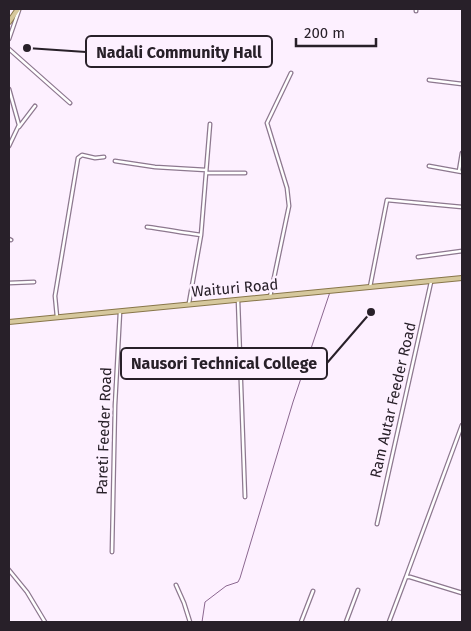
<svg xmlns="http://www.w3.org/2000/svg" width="471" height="631" viewBox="0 0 471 631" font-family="'Fira Sans',sans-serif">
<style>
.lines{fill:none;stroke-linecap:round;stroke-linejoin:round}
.stream{stroke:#8b6790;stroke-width:1}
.minor-casing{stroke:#8d788f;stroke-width:5}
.major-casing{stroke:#88764a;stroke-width:6}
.minor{stroke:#fff;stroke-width:2.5}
.major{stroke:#d6c89d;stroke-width:4}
.labels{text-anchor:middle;stroke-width:5;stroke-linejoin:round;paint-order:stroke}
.street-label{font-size:15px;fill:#282029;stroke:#fdf0ff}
.leader{fill:none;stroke:#282029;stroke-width:2}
.callout-dot{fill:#282029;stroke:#fdf0ff;stroke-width:2}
.callout{fill:#fdf0ff;stroke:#282029;stroke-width:2}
.callout-label{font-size:16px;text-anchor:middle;font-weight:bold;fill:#282029}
</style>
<rect width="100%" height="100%" fill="#fdf0ff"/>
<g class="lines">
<path class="stream" d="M202 622 205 602 226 586 238 582 240 578 293 402 330 292"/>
<defs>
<path id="minor" d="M416 11V9
M9 39 19 10
M9 49 70 103
M429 80 462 84
M9 89 19 125 9 146
M19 127 35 106
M115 161 155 167 206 170
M429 166 462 172
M459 171 462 153
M206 173H245
M147 227C165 229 182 233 201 235
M9 239 11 240
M418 257 462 251
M9 283 34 282
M370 287 387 200 462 207
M270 297 289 206 287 188 267 123 291 73
M238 300 245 497
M189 303 201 235 210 124
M57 317 55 296 78 158 82 155 95 158 104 157
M377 524 431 282
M112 552 115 405 120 312
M9 570 27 592 45 622
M406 577 462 425
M176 585 184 603 190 622
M301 622 313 591
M346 622 358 590
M389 622 406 577H410L462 593"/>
<path id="major" d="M9 22 18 9
M9 322 462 278"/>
</defs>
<use href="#minor" class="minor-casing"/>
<use href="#major" class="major-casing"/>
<use href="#minor" class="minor"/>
<use href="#major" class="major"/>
</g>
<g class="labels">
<g class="street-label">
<text transform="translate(235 288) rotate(-5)" y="5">Waituri Road</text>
<text transform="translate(393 400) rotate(-77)" y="5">Ram Autar Feeder Road</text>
<text transform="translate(104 431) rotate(-88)" y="5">Pareti Feeder Road</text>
</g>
</g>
<path class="leader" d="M27 48L86 52M371 312L327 363"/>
<g class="callout-dot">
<circle cx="27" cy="48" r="5"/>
<circle cx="371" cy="312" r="5"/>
</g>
<g class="callout">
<rect x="86" y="36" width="186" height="31" rx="5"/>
<rect x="121" y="348" width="206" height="31" rx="5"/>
</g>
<g class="callout-label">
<text x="179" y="58">Nadali Community Hall</text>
<text x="224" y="369">Nausori Technical College</text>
</g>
<rect width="471" height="631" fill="none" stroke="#282029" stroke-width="20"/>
<path d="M296 38v8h80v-8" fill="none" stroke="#282029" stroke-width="2.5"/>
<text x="304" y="38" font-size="15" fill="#282029" stroke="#fdf0ff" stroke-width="4" paint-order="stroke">200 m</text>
</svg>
